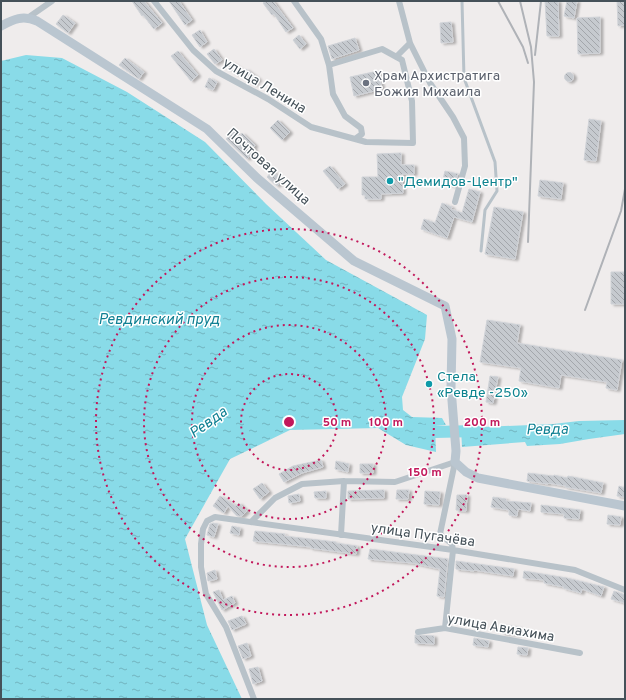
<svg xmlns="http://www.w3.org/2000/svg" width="626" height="700" viewBox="0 0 626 700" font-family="Overpass,sans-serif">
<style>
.water{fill:url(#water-ripples)}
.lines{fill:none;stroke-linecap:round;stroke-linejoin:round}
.river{stroke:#89dbe8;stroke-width:12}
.building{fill:url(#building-back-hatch);stroke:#d0d3d8;filter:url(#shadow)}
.lane{stroke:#b8c2c9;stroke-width:3}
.street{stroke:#b8c2c9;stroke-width:6}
.secondary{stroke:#bac6d0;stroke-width:9}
.rail{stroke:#afb2b7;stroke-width:2}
.ring{fill:none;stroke:#c2185b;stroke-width:2;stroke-dasharray:2 4}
.worship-dot{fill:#6b7280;stroke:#fff;stroke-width:1.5}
.culture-dot{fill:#0f9aa8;stroke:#fff;stroke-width:1.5}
.labels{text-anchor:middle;stroke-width:3;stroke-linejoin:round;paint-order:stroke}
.worship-label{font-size:14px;fill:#5b616d;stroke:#fff;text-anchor:start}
.street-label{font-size:14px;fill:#455159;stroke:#fff}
.culture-label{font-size:14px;fill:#0d838f;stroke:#fff;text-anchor:start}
.water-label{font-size:15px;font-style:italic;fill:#108093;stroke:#fff}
.centre{fill:#c2185b;stroke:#fff;stroke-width:2}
.ring-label{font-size:12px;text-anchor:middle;font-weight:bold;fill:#c2185b;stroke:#fff;stroke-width:3;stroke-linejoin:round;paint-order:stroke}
</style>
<defs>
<pattern id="water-ripples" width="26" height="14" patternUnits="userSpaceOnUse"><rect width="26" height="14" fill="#89dbe8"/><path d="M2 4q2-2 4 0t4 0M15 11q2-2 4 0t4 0" fill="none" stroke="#72b4bf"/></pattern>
<pattern id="building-back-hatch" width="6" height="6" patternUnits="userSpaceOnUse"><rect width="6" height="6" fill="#c6cacf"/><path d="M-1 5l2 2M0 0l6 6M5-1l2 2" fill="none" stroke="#a3a6ab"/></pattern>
<filter id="shadow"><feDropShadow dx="3" dy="1.5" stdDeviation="1" flood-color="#0004"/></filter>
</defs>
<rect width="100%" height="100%" fill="#efecec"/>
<path class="water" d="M26 55 62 58 127 92 205 142 266 204 326 260 427 315 425 339 402 397 403 410 412 417 442 418 446 425 435 426 436 452 406 445 378 428 290 430 230 459 185 539 207 625 242 699H1V61Z
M625 420V434L589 439 560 444 527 446 525 442 462 447 461 428 553 424 579 421Z"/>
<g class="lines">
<path class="river" d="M419 430 435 432 476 431"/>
</g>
<path class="building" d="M132 1H144L162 23 154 29 143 15 142 16Z
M169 1H179L192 20 185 25Z
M266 1H273L293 28 286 32 274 14 272 15 263 3Z
M545 1H558L559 36H547Z
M567 1H577L574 18 564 16Z
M617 1H625V25L618 26Z
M63 15 75 23 68 33 56 24Z
M600 17V53L578 54 577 18Z
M451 22 453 42 441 43 440 23Z
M200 30 207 42 200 47 192 35Z
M299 35 306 44 300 49 293 40Z
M355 38 359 50 332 59 328 46Z
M214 49 222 60 215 64 207 54Z
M178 51 198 75 191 81 171 56Z
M125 58 144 72 139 79 119 65Z
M231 62 244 71 246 69 259 79 254 85 237 73 236 74 227 67Z
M378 71 382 89 354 96 350 77Z
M564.5 77a4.5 4.5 0 1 1 9 0a4.5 4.5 0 1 1-9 0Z
M209 78 217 82 213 90 205 87Z
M589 119 601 121 596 161 584 160Z
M278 120 290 132 282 140 270 128Z
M234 131 240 136 242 133 255 145 253 148 255 150 247 159 226 139Z
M401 153V165H414V174H402L403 193 381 194V199H365V195H362V177H378L377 154Z
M330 166 345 184 338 189 323 171Z
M272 171 282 180 277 186 267 177Z
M445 171 458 174 454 186 442 183Z
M540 180 563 183 561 199 538 196Z
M469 189 480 192 472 222 454 217 447 238 421 229 424 219 435 223 442 203 452 207 451 209 462 213Z
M494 207 523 212 515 259 485 254Z
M611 272H625V304H611Z
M487 320 520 325 517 343 622 360 617 390 606 388 607 382 561 375 559 388 519 381 521 368 480 362Z
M490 376 498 377 493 403 486 402Z
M321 460 323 467 302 473 284 482 279 474 293 466Z
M336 461 349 464 348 472 335 469Z
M360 464H373V473H360Z
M528 473 553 476 554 475 567 478 568 476 603 483 601 493 565 487 566 486 548 483V484L527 481Z
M262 483 269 492 260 499 253 489Z
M619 486 625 488V497L617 496Z
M384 490V498L348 499V491Z
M397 490H409L408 499H396Z
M326 491V498H315L314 492Z
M425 491 440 492 439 505 424 504Z
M299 494 300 501 289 503 288 496Z
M457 495H467L466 511 456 510Z
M220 496 236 506 239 503 247 511 242 516H237L228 506 224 513 213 506Z
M493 497 506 499V501L531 503 530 511 518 509 517 516 509 515V510L491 507Z
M541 505 580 510 579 519 564 518V514L541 512Z
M608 515 621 517 620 525 607 524Z
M213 523 218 524 214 537 207 535 210 524Z
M232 526 240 528 239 535 230 533Z
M255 531 285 534 284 536 336 542V543L357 546 356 554 310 548 311 547 253 541Z
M370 549 448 559 444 597 437 596 440 569 413 563 368 559Z
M456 561 514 569 513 576 474 570V571L456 569Z
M215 570 217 579 208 581 207 573Z
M524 571 567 578 604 587 601 596 582 589 581 593 563 588 564 587 544 583V580L523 578Z
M219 590 223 600 232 596 235 603 222 610 213 592Z
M614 591 625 595V603L611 599Z
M242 616 246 624 232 630 228 621Z
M504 625 519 627 518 635 502 633Z
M415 635 434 636V644L415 643Z
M474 638 489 641 488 647 473 645Z
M247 643 251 656 243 659 238 646Z
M518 647 528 648 527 655 517 654Z
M258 667 262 681 253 684 249 669Z"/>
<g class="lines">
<path class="lane" d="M462 1 464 78 495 162 497 191 485 210 481 251"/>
<path class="street" d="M154 1 193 50 216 71 268 99 311 127 366 142 413 143 412 101 402 60 382 49 329 65
M294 1 321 39 329 65 333 94 345 116 361 128 362 134 355 139
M399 1 410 43 430 83 453 117 464 138 465 166 455 202
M29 17 52 1
M396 57 410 43
M251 522 275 498 302 484 344 481 395 482 455 462 440 534 452 544 453 550 445 628
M341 535 344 481
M418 632 445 628 580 653
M254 699 226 627 206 594 201 567V544L203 529 207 521 215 517 453 550 575 570 625 590"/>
<path class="secondary" d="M1 26C14 19 23 15 37 21L207 129 257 178 354 261 445 306 452 339 451 388 456 451 455 462 466 472 478 478 625 506"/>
<path class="rail" d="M498 1 523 47 528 63
M520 1 531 47 534 82 528 242
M535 55 541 1
M585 310 621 211 625 189"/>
</g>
<g class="ring">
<circle cx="289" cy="422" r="48"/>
<circle cx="289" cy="422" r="97"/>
<circle cx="289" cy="422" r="145"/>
<circle cx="289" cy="422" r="193"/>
</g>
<circle class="worship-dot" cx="366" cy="83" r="4"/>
<g class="culture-dot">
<circle cx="390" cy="181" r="4"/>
<circle cx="429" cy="384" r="4"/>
</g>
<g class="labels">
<g class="worship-label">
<text x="374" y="80">Храм Архистратига<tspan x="374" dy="16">Божия Михаила</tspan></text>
</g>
<g class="street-label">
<text transform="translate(265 85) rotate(31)" y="5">улица Ленина</text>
<text transform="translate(269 166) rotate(42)" y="5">Почтовая улица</text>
<text transform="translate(423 534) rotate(8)" y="5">улица Пугачёва</text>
<text transform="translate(501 627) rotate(10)" y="5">улица Авиахима</text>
</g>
<g class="culture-label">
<text x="398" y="186">"Демидов-Центр"</text>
<text x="437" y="381">Стела<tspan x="437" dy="16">«Ревде -250»</tspan></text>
</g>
<g class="water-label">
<text x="159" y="324">Ревдинский пруд</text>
<text transform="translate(208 422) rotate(-36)" y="5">Ревда</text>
<text transform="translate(547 429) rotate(-1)" y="5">Ревда</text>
</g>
</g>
<circle cx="289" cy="422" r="6" class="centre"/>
<g class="ring-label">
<text x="337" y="426">50 m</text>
<text x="386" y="426">100 m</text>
<text x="482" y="426">200 m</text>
<text x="425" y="476">150 m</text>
</g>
<rect width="626" height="700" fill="none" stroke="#455159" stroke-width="4"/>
</svg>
